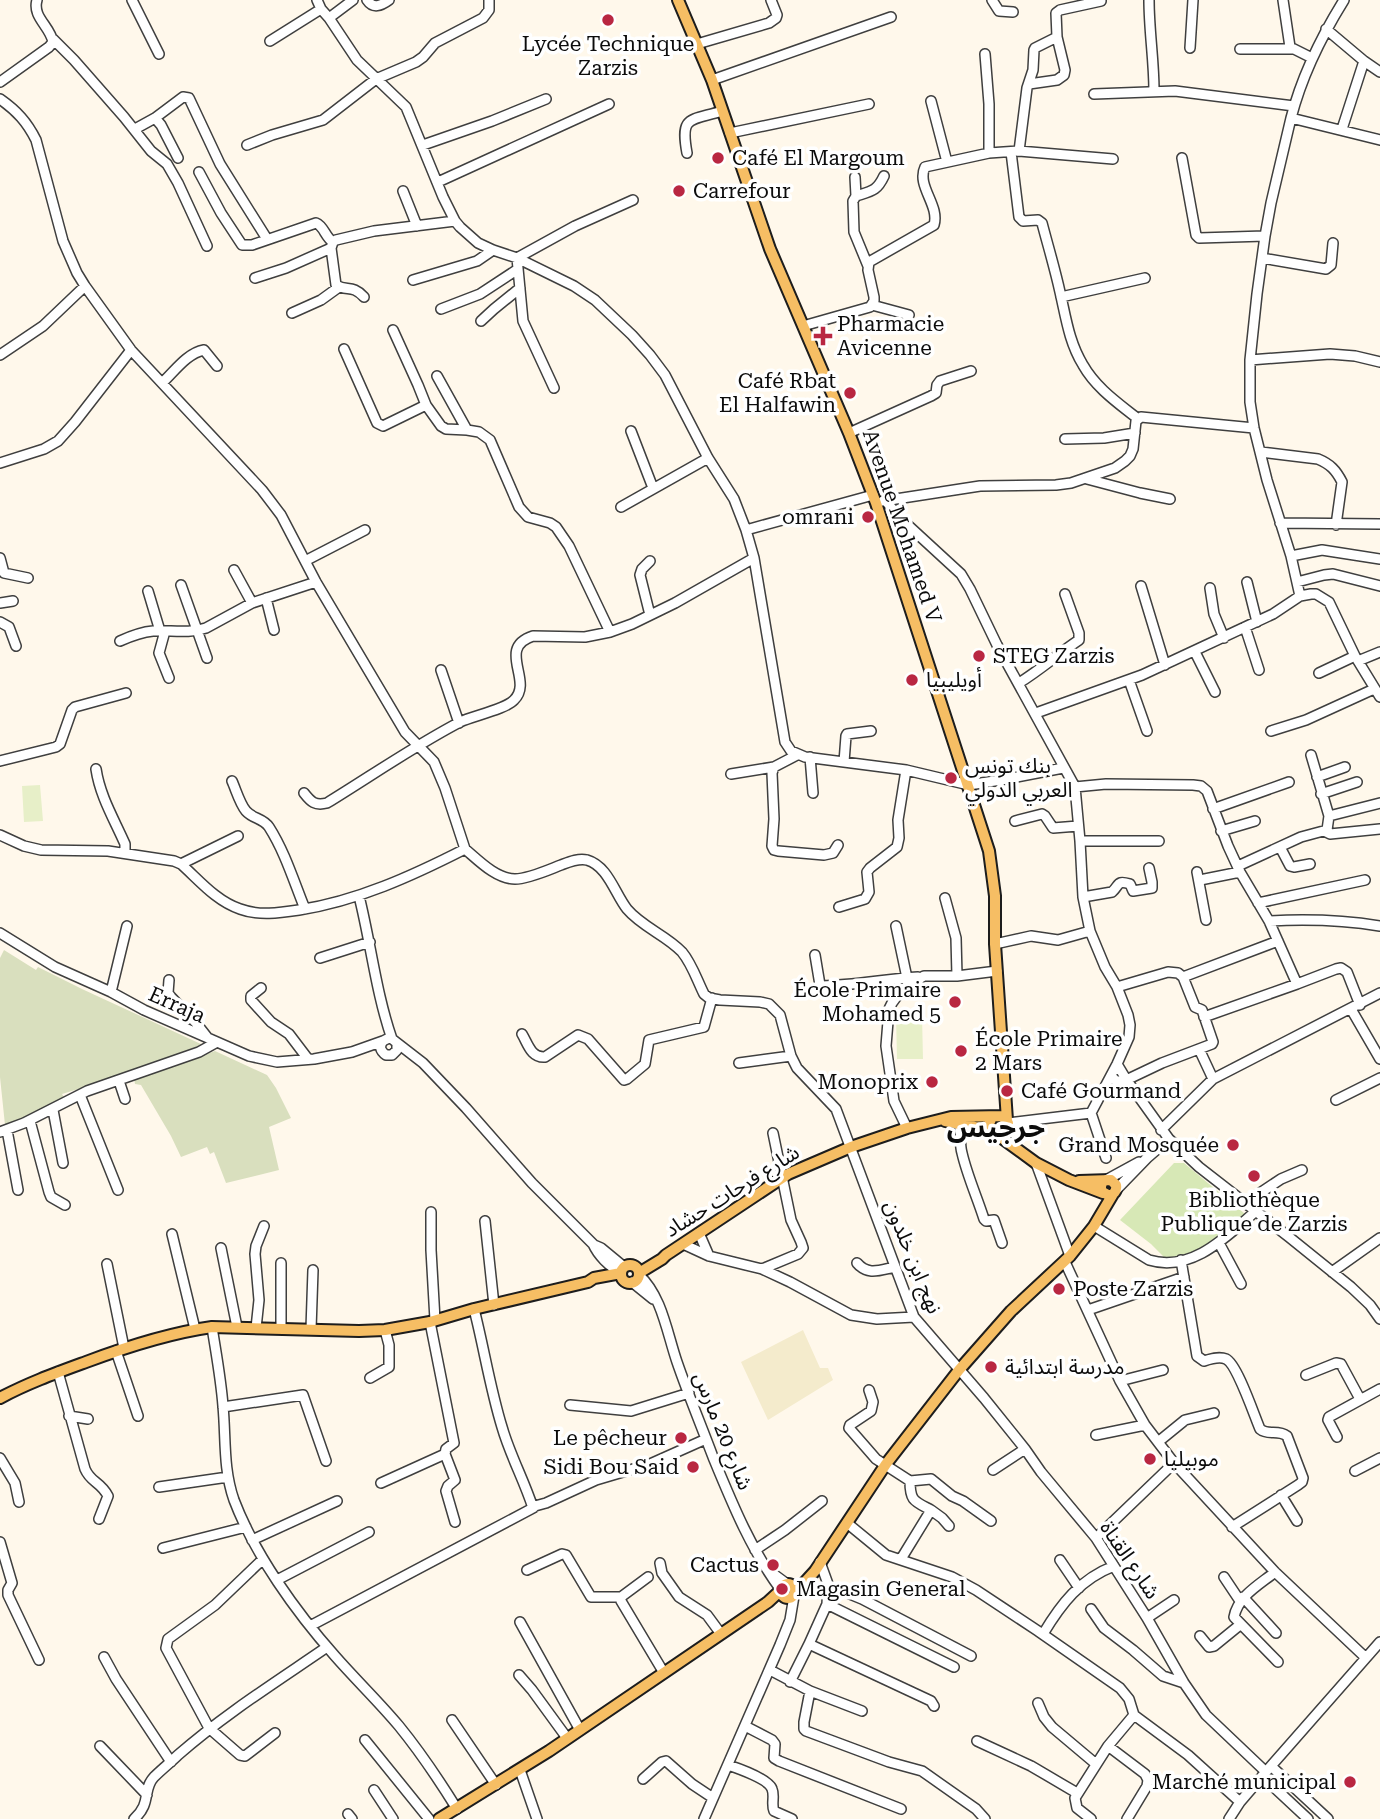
<svg xmlns="http://www.w3.org/2000/svg" width="1380" height="1819" viewBox="0 0 1380 1819" font-family="'Roboto Serif','Noto Sans Arabic',serif">
<style>
.farmland{fill:#f4ebcc}
.green{fill:#d7e8b6}
.cemetery{fill:#d9dfbe}
.pitch{fill:#e7efc8}
.lines{fill:none;stroke-linecap:round;stroke-linejoin:round}
.minor-casing{stroke:#3f3f3f;stroke-width:12}
.major-casing{stroke:#1d1d1d;stroke-width:14}
.minor{stroke:#fff;stroke-width:9}
.major{stroke:#f6be64;stroke-width:10}
.poi-dot{fill:#b92742;stroke:#fff;stroke-width:2.5}
.labels{text-anchor:middle;stroke-width:7;stroke-linejoin:round;paint-order:stroke}
.poi-label{font-size:21px;fill:#0c0c0c;stroke:#fff;text-anchor:start}
.street-label{font-size:21px;fill:#0c0c0c;stroke:#fff}
.district-label{font-size:28px;font-weight:bold;fill:#0c0c0c;stroke:#fff}
</style>
<rect width="100%" height="100%" fill="#fff8eb"/>
<path class="farmland" d="M803 1330 820 1368H828L833 1380 768 1420 741 1362Z"/>
<path class="green" d="M1174 1163H1184L1245 1214 1201 1250 1166 1259 1151 1244 1120 1220Z"/>
<path class="cemetery" d="M4 950 36 970 38 967 82 989 203 1045 201 1049 144 1069 62 1094 65 1099 17 1122 5 1125 0 1077V958Z
M215 1051 267 1075 276 1088 291 1118 269 1127 279 1170 226 1183 214 1152 210 1154 207 1147 181 1157 171 1136 141 1085 135 1084 134 1079Z"/>
<path class="pitch" d="M40 785 43 821 24 822 22 786Z
M896 1015H922L923 1059H897Z"/>
<g class="lines">
<defs>
<path id="minor" d="M132 0 159 54
M317 0 321 9 329 18 357 60 406 107 443 197 455 221 460 227 478 243 493 250 517 258 574 286 595 300 632 335 650 355 665 375 708 458 734 499 746 530
M367 0C373 9 381 6 389 0
M992 0 999 11 1013 12
M1149 0C1149 31 1154 60 1154 91
M1283 0 1290 47 1312 58
M1344 0C1321 37 1302 75 1291 118L1380 140
M329 18 353 0
M1326 29 1364 61 1342 129
M53 39 74 60 124 117 151 151 167 164 178 183 207 246
M270 41 321 9
M697 44 769 23 776 18 777 15 771 0
M1190 48 1193 0
M1240 49H1292
M985 54 989 104V153
M1364 61 1380 72
M712 80 891 17
M0 82 49 47 53 42C50 26 32 17 37 0
M1029 84 1057 80 1064 75 1065 70 1057 37
M1094 94 1175 91 1294 106
M0 99C17 111 27 122 36 140L63 241 77 273 85 286 131 350 262 490 281 515 316 582 405 732 434 762 445 788 465 849
M931 101 947 162
M155 118 161 125 178 158
M1291 118 1271 203 1265 236 1257 294 1250 360V402L1254 428 1267 480 1291 556 1300 596
M135 129 155 118 183 97 189 98 220 164 267 239
M730 133 869 104
M247 145 272 135 323 120 376 79 416 62 423 57 435 43 483 18 489 10V0
M423 145 492 121 546 99
M1019 151 1027 88 1033 70 1034 50 1035 48 1057 37 1056 13 1060 10 1101 1
M1011 152 1019 217 1023 221 1038 220 1042 223C1048 246 1055 269 1060 292 1066 318 1069 342 1083 365 1096 388 1118 403 1138 419
M687 153C680 115 690 121 722 111
M1182 158 1196 235 1199 238 1265 236
M199 172 221 213 242 245H252L316 223C324 226 325 237 333 242
M855 177 856 196
M438 182 609 104
M403 191 417 226
M1262 258 1326 269 1331 265 1333 243
M868 266 854 232 853 201 856 196C872 191 877 191 884 176
M255 278 286 268 331 248
M413 280 477 261 493 250
M364 297C352 284 347 292 336 285L331 248 333 242 336 240 374 231 455 221
M1061 297 1145 278
M872 305 909 315
M441 309 480 294 518 269
M292 313 321 300 339 287
M481 321 494 309 520 288
M803 326 870 307 874 301V297L868 270 869 262 934 225C940 205 916 186 925 167L989 153 1019 151 1113 159
M393 330 418 385 426 405 441 426 446 429 467 430 479 432 490 440 519 507 528 517 550 523 556 527 569 546 610 632
M344 349 377 423 383 426 426 405
M0 355 43 326 85 286
M1250 360 1330 354 1355 356 1380 362
M437 376 467 430
M162 383C174 372 187 353 204 350L217 366
M554 388 523 321 517 258 575 226 633 200
M631 431 653 488
M849 433 931 396 936 393 937 385 940 381 971 371
M1065 439 1104 438 1135 433
M1261 452 1318 459C1330 464 1336 470 1342 482L1336 525
M0 463 44 449 58 441 75 422 131 350
M1087 479 1140 493 1170 499
M873 495 746 530 754 558 785 742 791 751 805 757 906 770 969 785 1007 779 1063 768
M885 500 899 517 961 574 970 589 997 645 1075 787 1080 841 1083 897 1090 931 1105 967 1117 987 1128 1015 1130 1025 1129 1037 1117 1064 1091 1113 1008 1123
M883 501 980 486 1056 485 1071 483 1115 468 1125 461 1130 456 1133 449 1136 421 1141 417 1254 428
M621 507 708 458
M1280 523 1380 524
M1291 556 1322 550 1380 559
M0 558 4 573 28 578
M305 561 365 530
M650 561 642 569 640 575 650 615
M234 570 252 603
M1247 582 1257 622
M1297 582 1324 575 1333 574 1380 586
M181 585 207 658
M1141 586 1165 665
M1210 588 1214 614 1224 638
M148 591 160 631
M266 598 274 630
M0 603 13 601
M0 622 9 627 16 646
M1245 627 1259 670
M165 631 159 653 169 678
M120 641C131 636 141 632 153 631 171 630 188 634 206 628L252 603 316 582
M1195 652 1215 692
M1358 661 1380 652
M441 670 459 723
M1319 673 1355 656
M1129 680 1147 731
M1019 683C1040 670 1058 654 1079 640V633L1065 594
M1036 713 1142 675 1273 614 1300 596 1311 594H1316L1329 602 1355 656 1380 697
M1271 731 1306 720 1374 689
M797 755 774 767 772 773 774 819 772 846 774 850 778 851 824 855 833 853 838 845
M810 757 813 793
M0 761 56 747 60 744 72 710 75 707 126 693
M844 762 846 736 847 734 871 731
M96 769C100 796 114 819 125 844V853
M731 774 774 767
M1317 777 1345 767
M232 781C236 790 240 804 246 811 253 819 263 818 269 827 285 852 294 882 305 909
M1075 787 1106 784 1193 785 1201 786 1207 791 1228 846 1240 872 1269 921 1297 984 1336 969 1341 968 1347 972 1360 1005
M304 793C311 802 315 806 327 803 371 776 414 746 460 722 473 716 506 709 514 700 534 681 496 648 533 636L585 637 610 632 632 624 675 603 754 558
M1321 794 1357 782
M1213 809 1289 782
M1329 816 1380 803
M1015 821 1042 814 1045 816 1053 828 1078 826
M1221 831 1255 821
M1324 831 1330 834 1380 829
M0 835 24 846 41 850 108 851 174 861 181 864C199 880 216 901 240 909 259 916 279 913 299 910 357 901 412 876 465 849 478 860 496 879 515 879 528 879 548 870 561 865 569 862 578 858 587 860 608 866 615 894 627 909 642 927 666 935 682 952 692 964 697 980 704 994L709 998 720 1000 760 1002 769 1004 780 1015 791 1056 797 1068 836 1109 914 1317 984 1398 1025 1449 1041 1472 1096 1538 1147 1618 1184 1683 1206 1715 1266 1772
M1080 841H1159
M1280 847 1290 866 1294 867 1310 864
M181 864 238 836
M1238 866 1301 837 1327 830 1329 816 1311 755
M1197 872 1206 920
M1200 880 1240 872
M359 896C371 944 376 993 392 1039
M1083 897 1112 892C1120 885 1116 880 1130 884L1133 891 1152 888V882L1149 868
M945 898 956 938 957 976
M1258 903 1365 880
M839 907 865 899 869 892 867 872 870 868 897 847 899 838 898 820 906 770
M1269 921C1306 919 1343 920 1380 926
M896 926 907 978
M0 933 55 967 111 992 144 1010 249 1056 277 1062 314 1059 352 1052 383 1041
M995 944 1031 936 1058 940 1090 931
M815 955 820 985 822 986C855 985 886 979 918 977
M320 958 370 942
M169 980 168 993 171 997 196 1023 207 1037
M1117 987 1168 972 1178 973 1183 977 1278 941
M261 988 251 996V1000L271 1022 289 1034 308 1059
M111 992 127 926
M1351 1009 1380 1059
M1204 1017 1297 984
M522 1034C528 1044 531 1058 545 1057L578 1035 588 1039 624 1080 627 1079 645 1064 649 1040 704 1027 712 998
M397 1043V1050L392 1055H386C380 1051 379 1046 383 1041L389 1038 392 1039 423 1063 466 1108 532 1183 593 1244C598 1255 609 1267 621 1272
M1199 1049 1213 1079
M739 1063 791 1056
M1117 1064 1126 1079 1169 1139 1199 1167 1289 1237 1351 1287 1370 1305 1380 1319
M1111 1076 1115 1080 1122 1082 1162 1063 1212 1044 1213 1042 1202 1010 1195 1007 1183 977
M119 1081 125 1099
M80 1095 118 1190
M1336 1100 1380 1078
M53 1110 63 1163
M1091 1113 1106 1158
M30 1121 49 1192 51 1197 65 1205
M959 1124C962 1134 959 1143 962 1153 967 1175 977 1197 984 1219L986 1221 994 1220 1002 1243
M907 1128 894 1101 886 1046 889 1009 892 1003 900 992 908 985 924 976H957L997 971
M7 1130 18 1190
M1161 1130 1213 1079 1380 993
M0 1132 24 1123 87 1091 199 1052 217 1042
M1036 1163 1070 1256
M1106 1180 1139 1162
M1116 1190 1147 1158 1169 1139
M1245 1203 1281 1179 1302 1170
M431 1212V1250L435 1320
M485 1221 494 1305
M1094 1226 1149 1260C1192 1273 1227 1236 1256 1211
M699 1233 709 1256
M172 1234 195 1329
M1219 1243 1241 1284
M683 1244 709 1256 762 1269 790 1282 851 1315 877 1319 914 1317
M594 1245 601 1248 624 1267
M221 1248 237 1327
M1181 1260 1197 1356 1204 1361C1210 1359 1219 1356 1226 1359 1237 1364 1254 1415 1260 1429 1268 1436 1278 1429 1287 1436L1303 1478 1302 1482 1298 1485 1232 1527
M1065 1262 1120 1381 1145 1425 1174 1463 1275 1572 1366 1658
M281 1263V1328
M857 1263C868 1276 880 1270 895 1267
M107 1264 124 1348
M762 1269 798 1254 803 1248 801 1242 791 1220 773 1133
M1332 1272 1380 1238
M639 1275C662 1296 667 1333 677 1362 688 1394 701 1425 713 1457 732 1503 751 1550 781 1590
M632 1282 653 1299
M1088 1310 1184 1277
M212 1327C216 1353 221 1379 223 1406 226 1438 223 1469 234 1500 255 1555 296 1612 335 1656 356 1680 379 1702 399 1726 421 1753 439 1780 457 1809
M256 1328 259 1300 255 1254 256 1246 264 1226
M311 1329 313 1270
M116 1351 138 1416
M58 1372 85 1469C91 1483 100 1481 108 1496L99 1519
M1306 1375 1336 1363 1341 1364 1360 1399
M370 1378 389 1367V1345L385 1330
M1120 1381 1163 1370
M869 1390 873 1402 871 1411 850 1425 849 1428 876 1459 910 1481 931 1479 952 1496 963 1501 991 1521
M570 1405 631 1411 689 1393
M223 1407 303 1395 326 1461
M69 1416 88 1419
M1096 1435 1145 1425
M1337 1437 1328 1420 1329 1417 1380 1389
M1158 1442 1185 1420 1214 1413
M445 1454 455 1480 448 1486 446 1491 455 1522
M0 1458 15 1483 19 1502
M993 1470 1025 1449
M1355 1471 1380 1458
M381 1483 445 1454 446 1449 454 1443 430 1322
M159 1487 228 1477
M1281 1495 1297 1521
M533 1508 535 1506 546 1503 596 1480 650 1464 706 1439
M931 1510 942 1518 949 1526
M847 1523 886 1555 952 1577 976 1590 1038 1631 1120 1688 1129 1699 1134 1715
M1096 1538 1174 1463
M252 1540 337 1501
M0 1542 12 1583 8 1590V1595L39 1660
M163 1548 246 1527
M755 1550 785 1530 822 1501
M263 1559 215 1605 168 1639 166 1648 209 1728 240 1755 245 1756 275 1733
M901 1559 931 1510C914 1501 910 1501 910 1481
M1060 1560 1079 1588
M820 1562 828 1584 827 1604
M660 1563 662 1573 679 1597 707 1615 721 1634
M527 1570 562 1554 566 1555 591 1597H621
M1275 1572C1259 1585 1238 1596 1234 1617L1278 1662
M772 1573 787 1584
M648 1577 621 1597V1601L664 1673
M1224 1577 1240 1601
M277 1580 369 1532
M829 1588 840 1590 862 1599 971 1656
M1243 1597 1276 1633
M1091 1609 1104 1628 1133 1650 1163 1676 1184 1683
M1147 1618 1174 1600
M520 1622 580 1730
M310 1626 533 1508C524 1480 510 1455 502 1427 490 1388 484 1348 474 1309
M1043 1634C1061 1604 1080 1579 1114 1566
M1200 1636 1209 1647 1214 1646 1241 1624
M809 1644 827 1604 954 1667
M104 1657 116 1679 171 1762
M770 1670 810 1691 804 1722V1729L806 1731 889 1762 922 1771 976 1809 985 1819
M519 1675 532 1690 567 1738
M790 1682 809 1644 931 1701 934 1706
M810 1691 862 1711
M1038 1703 1044 1717 1052 1727 1096 1764
M452 1720 496 1785
M745 1726 772 1740 775 1744 774 1758 779 1761 901 1809
M365 1740 429 1819
M977 1741 1031 1766 1077 1793
M100 1746 147 1795
M1108 1746 1145 1774 1148 1780 1147 1786 1127 1819
M728 1765C737 1768 769 1779 772 1789 775 1796 771 1804 774 1811L792 1819
M1271 1766 1328 1819
M520 1770 537 1819
M1262 1776 1308 1819
M643 1779 662 1762 666 1761 692 1784 713 1798
M374 1790 393 1819
M348 1814 352 1819
M134 1819C152 1803 142 1790 154 1777 162 1769 171 1762 178 1755 225 1714 276 1682 327 1647
M704 1819 780 1645 790 1620 794 1596
M1091 1819 1077 1808 1075 1798 1108 1746 1134 1715 1188 1755 1240 1802
M1229 1819 1240 1802 1271 1766 1380 1642"/>
<path id="major" d="M678 0 712 80 770 249 849 433 876 503 989 851 995 896V944L1007 1120
M945 1121 989 1130
M999 1136 1036 1163 1069 1180 1103 1193
M1079 1181 1111 1180 1116 1185C1117 1191 1114 1195 1108 1195L1101 1191V1186L1103 1181
M621 1274a9 9 0 1 1 18 0a9 9 0 1 1-18 0Z
M639 1273 662 1259 666 1255 788 1174 851 1147 907 1128 951 1117 1002 1116 1008 1123V1129L1005 1134 996 1136 990 1132 988 1126 992 1117
M0 1398C28 1383 56 1373 86 1362 126 1347 169 1333 212 1327L359 1331 385 1330 430 1322 474 1309 588 1282 594 1278 621 1273
M781 1591a7 7 0 1 1 14 0a7 7 0 1 1-14 0Z
M795 1593 815 1571 886 1464 959 1370 1011 1311 1070 1256 1094 1226 1113 1194
M439 1819 549 1751 768 1602 781 1590"/>
</defs>
<use href="#minor" class="minor-casing"/>
<use href="#major" class="major-casing"/>
<use href="#minor" class="minor"/>
<use href="#major" class="major"/>
</g>
<g class="poi-dot">
<circle cx="608" cy="20" r="7"/>
<circle cx="718" cy="158" r="7"/>
<circle cx="679" cy="191" r="7"/>
<path d="M819.5 325.5h7v7h7v7h-7v7h-7v-7h-7v-7h7z"/>
<circle cx="850" cy="393" r="7"/>
<circle cx="868" cy="517" r="7"/>
<circle cx="979" cy="656" r="7"/>
<circle cx="912" cy="680" r="7"/>
<circle cx="951" cy="778" r="7"/>
<circle cx="955" cy="1002" r="7"/>
<circle cx="961" cy="1051" r="7"/>
<circle cx="932" cy="1082" r="7"/>
<circle cx="1007" cy="1091" r="7"/>
<circle cx="1233" cy="1145" r="7"/>
<circle cx="1254" cy="1176" r="7"/>
<circle cx="1059" cy="1289" r="7"/>
<circle cx="991" cy="1367" r="7"/>
<circle cx="681" cy="1438" r="7"/>
<circle cx="1150" cy="1459" r="7"/>
<circle cx="693" cy="1467" r="7"/>
<circle cx="773" cy="1565" r="7"/>
<circle cx="782" cy="1589" r="7"/>
<circle cx="1350" cy="1782" r="7"/>
</g>
<g class="labels">
<g class="poi-label">
<text x="608" y="51" text-anchor="middle">Lycée Technique<tspan x="608" dy="24">Zarzis</tspan></text>
<text x="732" y="165">Café El Margoum</text>
<text x="693" y="198">Carrefour</text>
<text x="837" y="331">Pharmacie<tspan x="837" dy="24">Avicenne</tspan></text>
<text x="836" y="388" text-anchor="end">Café Rbat<tspan x="836" dy="24">El Halfawin</tspan></text>
<text x="854" y="524" text-anchor="end">omrani</text>
<text x="993" y="663">STEG Zarzis</text>
<text x="926" y="687">أويليبيا</text>
<text x="965" y="773">بنك تونس<tspan x="965" dy="24">العربي الدولي</tspan></text>
<text x="941" y="997" text-anchor="end">École Primaire<tspan x="941" dy="24">Mohamed 5</tspan></text>
<text x="975" y="1046">École Primaire<tspan x="975" dy="24">2 Mars</tspan></text>
<text x="918" y="1089" text-anchor="end">Monoprix</text>
<text x="1021" y="1098">Café Gourmand</text>
<text x="1219" y="1152" text-anchor="end">Grand Mosquée</text>
<text x="1254" y="1207" text-anchor="middle">Bibliothèque<tspan x="1254" dy="24">Publique de Zarzis</tspan></text>
<text x="1073" y="1296">Poste Zarzis</text>
<text x="1005" y="1374">مدرسة ابتدائية</text>
<text x="667" y="1445" text-anchor="end">Le pêcheur</text>
<text x="1164" y="1466">موبيليا</text>
<text x="679" y="1474" text-anchor="end">Sidi Bou Said</text>
<text x="759" y="1572" text-anchor="end">Cactus</text>
<text x="796" y="1596">Magasin General</text>
<text x="1336" y="1789" text-anchor="end">Marché municipal</text>
</g>
<g class="street-label">
<text transform="translate(902 526) rotate(71)" y="7">Avenue Mohamed V</text>
<text transform="translate(177 1005) rotate(24)" y="7">Erraja</text>
<text transform="translate(732 1191) rotate(-32)" y="7">شارع فرحات حشاد</text>
<text transform="translate(913 1257) rotate(68)" y="7">نهج ابن خلدون</text>
<text transform="translate(723 1431) rotate(68)" y="7">شارع 20 مارس</text>
<text transform="translate(1130 1560) rotate(56)" y="7">شارع القناة</text>
</g>
<g class="district-label">
<text x="996" y="1137">جرجيس</text>
</g>
</g>
</svg>
